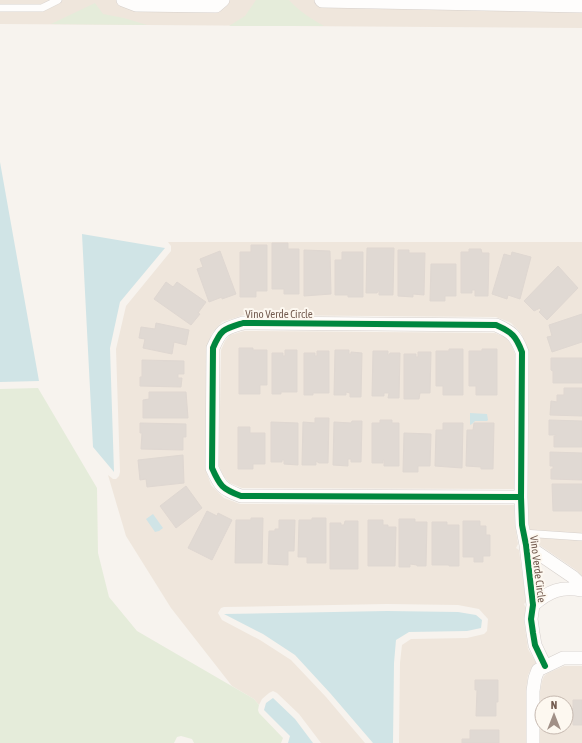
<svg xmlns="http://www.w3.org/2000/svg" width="582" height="743" viewBox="0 0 582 743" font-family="'Asap Condensed',sans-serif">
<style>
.residential{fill:#efe6dc;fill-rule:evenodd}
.green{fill:#e5ecda}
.water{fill:#d0e4e6}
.building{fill:#e0d9d3;stroke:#dfd7d1}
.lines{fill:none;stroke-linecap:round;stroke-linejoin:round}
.lane-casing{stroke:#d6d0cc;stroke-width:8}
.street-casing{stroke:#d6d0cc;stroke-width:14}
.lane{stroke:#fefdfc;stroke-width:7}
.street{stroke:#fefdfc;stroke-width:13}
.cycleway-casing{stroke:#fdf8f0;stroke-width:8}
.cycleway{stroke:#00873e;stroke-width:6}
.labels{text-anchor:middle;stroke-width:4;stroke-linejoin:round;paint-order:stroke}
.street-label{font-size:11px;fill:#735b4f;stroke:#fdf8f0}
</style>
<rect width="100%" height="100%" fill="#f7f3ee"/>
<path class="residential" d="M0 0H582V28L0 24Z
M168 242H582V576L576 570 532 540 529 524 528 497 529 352 521 333 511 323 496 317 244 315 222 322 212 333 206 348 205 468 211 485 224 498 240 504 514 505 515 525 518 544 516 548 519 550 526 602 524 604 526 608 524 620 526 635 528 649 536 663 532 667 528 675 526 691V743H399L400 663 402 645 411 639 467 638 484 634 487 631 488 619 479 609 458 605 387 604 224 607 221 608 218 613 222 620 260 640 291 660 326 697 365 743H321L299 714 277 693 273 691 269 693 262 699 259 705 254 699 232 686 171 608 126 536 108 475 113 479H116L119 476 120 472 116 349 126 306 171 251V246Z
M244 331 495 333 505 337 511 344 515 354 514 489 242 488 230 483 223 476 219 466 221 350 225 341 230 335Z
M564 666H582V743H540V692L542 681 544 676 548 673ZM542 703H566V727H542Z"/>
<path class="green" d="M256 0H289C299 11 311 19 324 26H229L245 16Z
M95 3 103 14 124 18 147 25 51 24Z
M38 388 97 488 98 553 109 597 137 631 254 699 259 705 258 710 259 713 283 738 281 743H194L192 739 181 736 177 737 174 743H0V389Z"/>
<path class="water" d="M0 162 39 381 0 382Z
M82 234 165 248 120 302 110 348 114 472 93 447Z
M470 413 487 414 488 420 487 421H475L472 424 470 425Z
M153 514 163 528 159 531 155 532 146 519Z
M387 611 458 612 476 615 482 620 481 628 467 631 409 632 396 640 394 663 393 743H373L330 693 295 655 263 634 224 614Z
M273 698 295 719 313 743H288L290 736 264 710 266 703Z"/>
<path class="building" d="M272 243H288V249H299V294H284V289H272Z
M251 245H267V291H256V297H240V252H251Z
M367 248H394L393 295H379V291H378L377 293H366Z
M469 249H481L482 253H489L488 296H475V290H472V293H461V252H469Z
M304 250 330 251 331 294 304 296Z
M398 250H409V253H425L424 295 413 294V297L398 296Z
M220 251 236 294 222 299V297L209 302 197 269 203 267 200 259Z
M342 252H363V297H348V295H335V260H342Z
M512 252 531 257 520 299 508 295 507 299 492 294 504 254 511 256Z
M431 264H456V296H445V301H430Z
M558 266 578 288 547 320 539 312 541 310 540 308 534 311 524 301Z
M166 282 173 287 177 282 206 302 198 313 200 314 191 325 154 299Z
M582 314V342L552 352 547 337 552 336 549 325Z
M156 323 189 330 186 345 174 342 172 354 143 348 145 339 139 338 141 327 155 329Z
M239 348H253V350H267V385H260V394H239Z
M449 349H463V395H443V386H436V351H449Z
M482 349H497V395H476V386H469V351H482Z
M285 350H297V392H281V394H272V353H283V356H285Z
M335 350H349V354H351V352L362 353 361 397H350V393L346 392V395H334Z
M317 351H329V393H313V395H304V353H315V356H317Z
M373 351H388V355H389L390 353H400L399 398H388L389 393H384V396H372Z
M418 352H431L430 393H420L419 399H404V354H416V357H418Z
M551 358H582V383H553V371L551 370Z
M142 360 184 361V374H178V378H182L181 387 140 386V377H142Z
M564 388H582V416L550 415 551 401 557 402V395H564Z
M149 392H186L188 418H143V400L149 399Z
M315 418H329L328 463H319L316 461V465H302L303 422 315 423Z
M380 420H392V423H399V466H384V460H383V463H372V423H380Z
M549 420 582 421V447H554V436H556V435H549Z
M352 421H362L361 462H351V459H348V466L333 465 334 422 351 423Z
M271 422 298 423V465L284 464V460H282V462H271Z
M140 423 186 424V437H183V450L141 449 142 433H140Z
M443 423H463L462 468 435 466 436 430H443Z
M474 423H494L493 469H481V467L466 466 467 430H473Z
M238 427H250V433H265V464H253V469H238Z
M404 433 431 434 430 466H418V472H403Z
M550 452 582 453V480L551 479V469H553V466H550Z
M183 455 184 483 147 487 146 479 140 480 138 460Z
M552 484H582V511H553Z
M186 486 202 508 176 528 160 506Z
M207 511 217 516 218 513 232 520 212 560 188 548Z
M251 518H263L262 563H235L236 520H251Z
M312 518H326V563H307V557H298L299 520H312Z
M399 519H415V522H427L426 566H417V565L410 564V567H399Z
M279 520H295L294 551H288V565L268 564 269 531H275V529H279Z
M368 520H383V525H388V527H396L395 566H368Z
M345 521H358V569H330V523H341V525H344Z
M463 521H480V526H486V535H490V556H483V562H474V557H463Z
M432 522H447V525H459V566H449V565H432Z
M475 680H498V702H496V716H476L477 690H475Z
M573 700H582V725H573V717H569V709H573Z
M470 730H499V743H462V739H470Z"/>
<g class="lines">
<defs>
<path id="lane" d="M0 8H42L58 0
M523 533 582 537"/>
<path id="street" d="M123 0 136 5 216 6 223 0
M321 0 322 1 582 6
M521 497 522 352C516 336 512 332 496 325L243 323C224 329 221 329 213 348L212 468C220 486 222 489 241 496L521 497 522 525 526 545 533 605 531 619 533 633 535 645 545 666
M526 545 573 577 582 586
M533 605C549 591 561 586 582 590
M533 743V691L535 678 538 670 563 658H582"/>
</defs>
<use href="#lane" class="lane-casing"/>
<use href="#street" class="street-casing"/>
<use href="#lane" class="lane"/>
<use href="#street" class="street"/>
<defs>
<path id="cycleway" d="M521 497 522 352C516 336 512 332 496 325L243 323C224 329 221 329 213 348L212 468C220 486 222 489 241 496L521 497 522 525 526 545 533 605 531 619 533 633 535 645 545 666"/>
</defs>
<use href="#cycleway" class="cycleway-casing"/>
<use href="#cycleway" class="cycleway"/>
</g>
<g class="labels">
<g class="street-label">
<text x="279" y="318">Vino Verde Circle</text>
<text transform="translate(538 569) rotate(83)" y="4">Vino Verde Circle</text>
</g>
</g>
<g transform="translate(554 715)"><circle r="19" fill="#fdf8f0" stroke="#c6b9b0"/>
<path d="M0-3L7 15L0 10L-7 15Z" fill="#a19087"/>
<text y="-6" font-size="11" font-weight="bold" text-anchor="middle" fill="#735b4f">N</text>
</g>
</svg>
